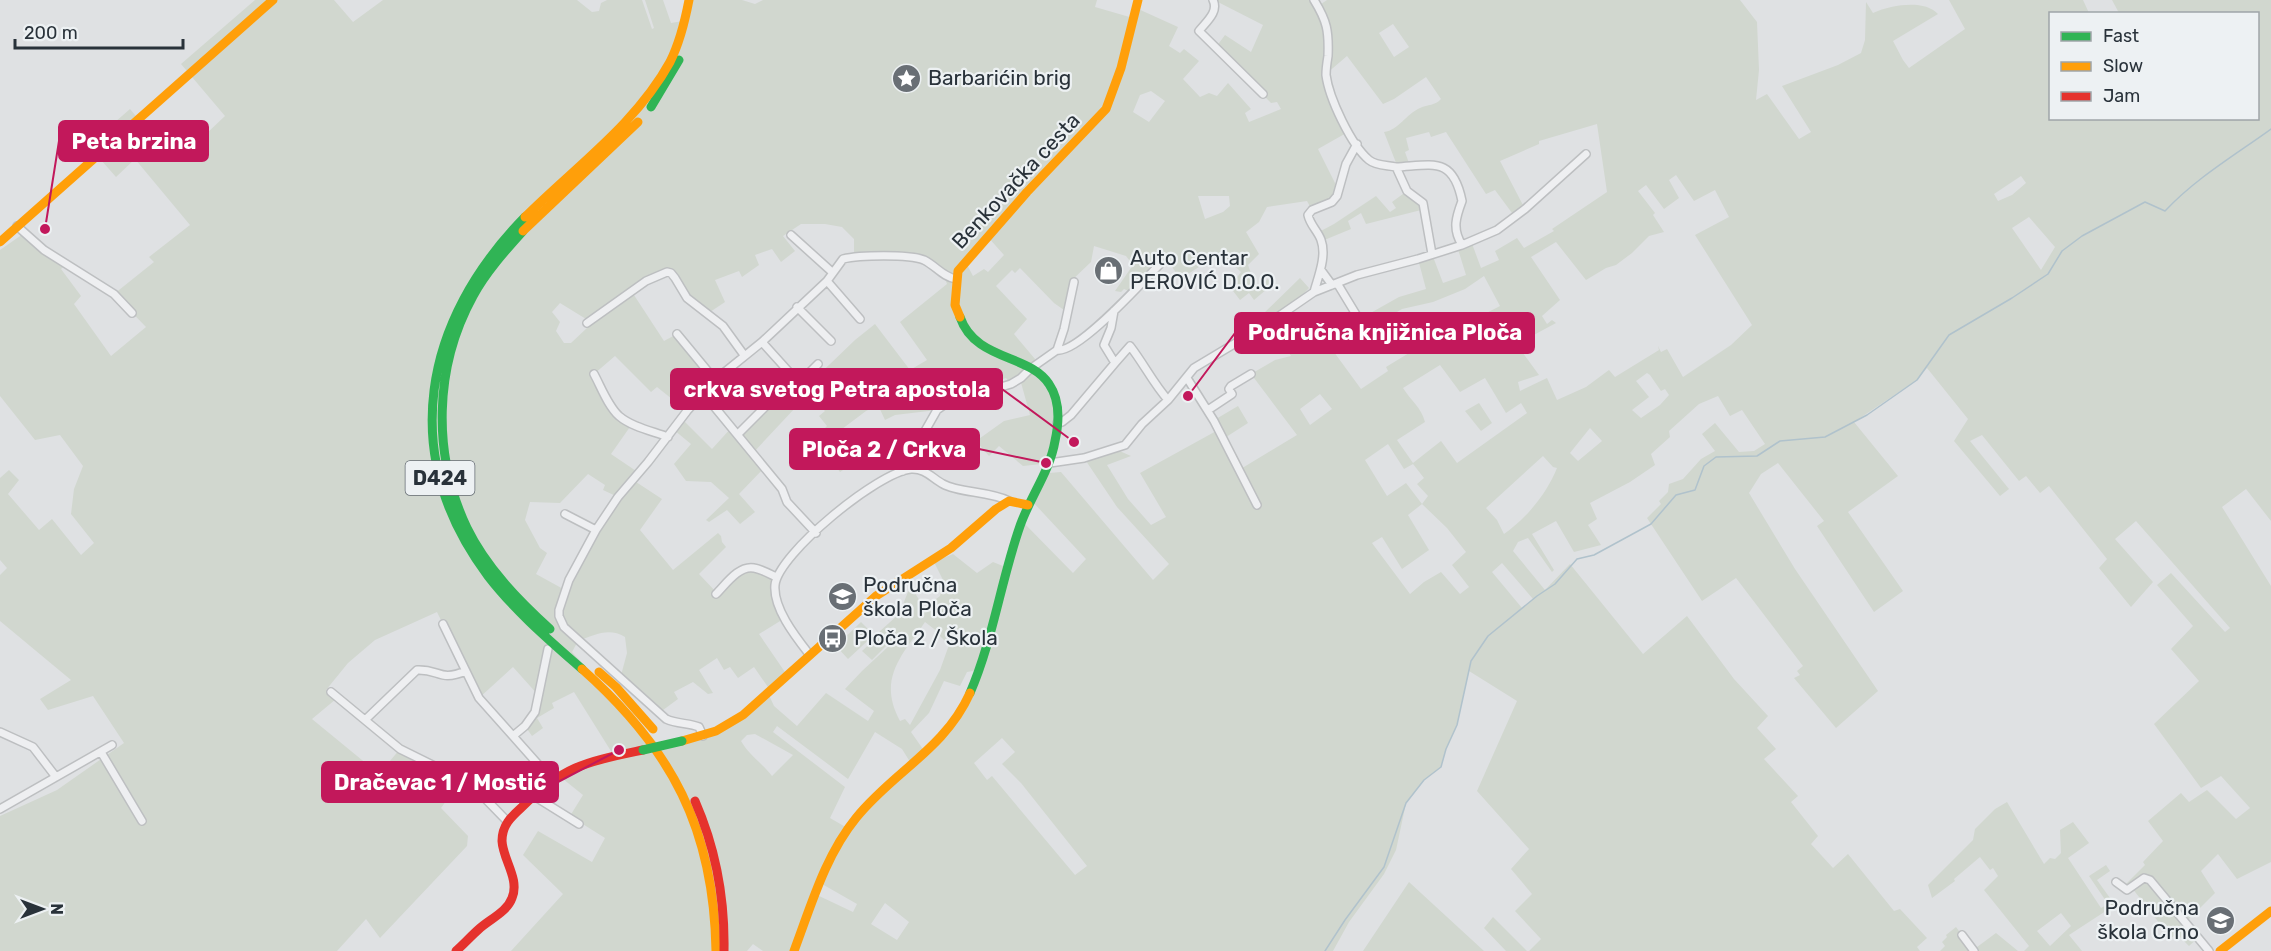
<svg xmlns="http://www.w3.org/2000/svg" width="2271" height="951" viewBox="0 0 2271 951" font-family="Rubik,sans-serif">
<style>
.green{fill:#d1d7cf;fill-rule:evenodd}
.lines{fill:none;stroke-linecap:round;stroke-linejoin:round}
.stream{stroke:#b0c2cc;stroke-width:1.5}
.street-casing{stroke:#bdbfc1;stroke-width:10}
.street{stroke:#eeeff1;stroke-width:7}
.fast{stroke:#30b455;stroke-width:9}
.slow{stroke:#ff9f0a;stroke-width:9}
.jam{stroke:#e5322d;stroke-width:9}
.fast-bridge{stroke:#30b455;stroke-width:9}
.labels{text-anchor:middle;stroke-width:4.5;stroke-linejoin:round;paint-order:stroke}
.shield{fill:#edf1f3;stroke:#646b72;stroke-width:1.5}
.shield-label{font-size:20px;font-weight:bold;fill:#29323a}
.poi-label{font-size:21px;fill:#29323a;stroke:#edf1f3;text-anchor:start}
.street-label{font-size:21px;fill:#29323a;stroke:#edf1f3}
.leader{fill:none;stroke:#c2185b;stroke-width:2}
.callout-dot{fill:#c2185b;stroke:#edf1f3;stroke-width:2}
.callout{fill:#c2185b;stroke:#c2185b;stroke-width:2}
.callout-label{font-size:22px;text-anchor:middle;font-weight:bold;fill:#fff}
</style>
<rect width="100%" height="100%" fill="#dfe1e3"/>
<path class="green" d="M255 0H334L353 22 383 0H577L592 12 599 11 601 3 607 0H642L652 29 654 28 645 0H663L671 23 689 20 693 0H742L755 4 763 0H1097L1095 7 1133 18 1136 8 1178 27 1169 46 1180 53 1184 49 1199 61 1183 79 1200 97 1209 93 1217 96 1228 83 1251 109 1245 113 1249 122 1281 109 1277 102 1271 103 1216 47 1225 35 1251 52 1263 25 1214 0H1314L1318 6 1327 0H1740L1757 22 1759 70 1756 100 1767 94 1799 139 1811 132 1782 86 1838 65 1861 53 1865 40 1866 2 1873 13C1894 4 1925 0 1938 14L1893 41 1903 60 1909 68 1965 29 1949 0H2083L2089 13 2050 14V118H2258V14L2119 13 2112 0H2271V521L2246 489 2222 507 2271 586V862L2237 879 2218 854 2201 871 2215 893 2186 922 2199 937 2189 946 2177 934 2171 938 2132 888H2122L2145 865 2143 862 2163 841 2148 821 2181 793 2189 802 2207 790 2236 819 2250 808 2221 776 2201 788 2154 724 2199 681 2171 649 2193 626 2157 585 2171 573 2225 632 2230 628 2136 521 2115 539 2153 582 2131 607 2099 568 2107 559 2049 486 2040 493 2026 476 2019 481 1982 435 1970 441 2009 489 2000 496 1954 441 1968 419 1927 368 1917 380 1854 422 1898 476 1848 512 1903 591 1874 612 1817 526 1824 521 1778 463 1761 474 1749 493 1795 569 1878 691 1836 728 1794 678 1800 675 1797 671 1803 666 1736 578 1702 601 1647 518 1661 504 1659 501 1668 492 1669 484 1683 479 1701 459 1715 451 1702 434 1715 423 1739 452 1754 451 1765 444 1742 410 1730 416 1718 396 1699 404 1669 431 1670 437 1651 454 1655 465 1630 482 1590 503 1597 519 1588 525 1601 545 1574 552 1556 521 1532 534 1554 570 1552 572 1528 538 1518 542 1513 551 1545 590 1570 564 1643 654 1687 616 1734 679 1768 716 1757 728 1776 749 1764 759 1798 796 1791 802 1818 836 1811 844 1833 868 1848 854 1894 911 1900 909 1927 938 1917 947 1920 951H1529L1541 939 1515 911 1532 894 1511 869 1529 849 1477 791 1517 701 1469 671 1457 725 1446 749 1441 767 1424 780 1406 803 1396 850 1384 874 1349 922 1333 951H763L753 944 747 951H511L563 894 523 855 538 831 592 862 605 838 570 816 583 795 558 775 614 756 574 692 552 703 554 708 537 718 543 728 532 736 525 726 539 696 513 667 479 698 437 612 375 640 348 663 326 690 336 699 312 719 379 774 400 749 462 779 441 808 468 836 467 846 380 938 366 919 337 951H0V816L57 790 124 743 93 696 48 710 40 699 71 680 0 621V575L7 568 0 560V478L9 470 19 480 8 494 39 530 52 519 81 555 94 543 71 514 74 489 83 466 60 435 35 440 0 396V250L23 234 66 264 61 269 81 296 74 304 111 356 146 327 114 294 154 262 149 257 190 225 135 159 116 177 101 160 83 150 130 109 165 151 195 124 206 134 225 116 181 64ZM1393 24 1409 47 1394 57 1379 33ZM1347 56 1383 104 1394 99 1426 77 1441 99C1435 106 1428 104 1420 108 1406 114 1399 130 1384 132L1407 191 1392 202 1396 208 1390 212 1376 196 1334 224 1317 233 1322 241 1351 229 1348 221 1361 213 1366 224 1425 209 1408 190 1401 171 1410 166 1405 152 1409 150 1406 138 1429 132 1431 137 1446 132 1486 194 1495 190 1515 217 1525 209 1500 161 1539 144V141L1597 124 1607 192 1552 229 1554 231 1524 248 1517 238 1495 251 1499 260 1481 268 1471 241 1457 246 1466 275 1443 283 1432 254 1418 259 1426 289 1399 297 1342 329 1356 347 1369 339 1365 331 1402 309 1433 302 1465 289 1484 276 1500 306 1409 353 1386 367 1388 371 1361 389 1323 337 1313 342 1290 308 1309 288 1300 278 1263 314 1291 356 1275 360 1251 374 1297 435 1239 470 1223 439 1248 423 1238 406 1216 419 1218 430 1140 473 1166 517 1151 525 1128 499 1107 465 1131 456 1115 449 1084 458 1117 507 1169 564 1153 580 1061 472 1049 473 1031 500 1086 559 1073 573 1023 522 1008 568 993 562 977 573 953 554 934 562 944 582 940 596 924 608 912 588 908 592 899 614 879 632 890 645 862 671 845 689 874 711 868 721 826 693 797 726 774 706 768 693 716 731 660 746 572 652 578 641C594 635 609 627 625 637L627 653 620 679 659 713 678 699 674 692 693 682 708 694 713 693 699 670 717 658 724 670 730 667 738 678 754 667 770 690 787 675 759 634 785 618 775 588 776 577C769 578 765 575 758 573 740 567 729 582 717 593L699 574 726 547 722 542 721 536 718 533 673 570 640 530 662 499 633 480 639 473 611 454 632 424 614 410 594 374 615 356 651 392 657 387 687 411 715 380 677 334 664 341 632 292 667 272 697 307 707 314 725 302 715 280 739 271 742 277 759 265 755 255 772 249 781 262 795 251 783 236 801 224H825L842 227 854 239V256L924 260 943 273 947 284 900 322 927 360 910 370 875 324 855 340 805 388 809 393 807 395 825 411 819 416 827 426 815 438 840 472 849 466 834 446 847 437 842 429 866 411 878 405 885 420 895 415 937 410 975 396 974 389 1006 378 1011 384 1020 379 1030 415 1004 421 976 441 989 456 999 446 1023 466 1050 463 1056 400 1041 374 1030 369 1035 359 1014 334 1027 319 996 286 1012 270 1015 273 1020 268 1054 303 1064 310 1070 282 1091 262 1094 246 1126 256 1133 265 1115 291 1121 292 1124 289 1131 292 1167 259 1180 279 1221 253 1241 272 1230 287 1240 300 1249 293 1254 300 1273 284 1268 279 1253 291 1251 288 1253 279 1248 265 1259 254 1246 232 1259 222 1267 207 1307 201 1312 210 1337 196 1338 189 1318 149 1348 132 1326 74ZM1151 91 1165 101 1149 122 1133 112 1140 95ZM1676 175 1694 201 1715 190 1729 217 1695 235 1752 325 1731 345 1683 377 1667 349 1661 352 1658 346 1659 350 1615 377 1609 370 1586 387 1557 400 1547 378 1520 391 1518 382 1539 375 1520 349 1521 342 1556 323 1552 320 1547 324 1542 316 1560 300 1531 257 1556 242 1586 280 1606 268 1616 265 1632 253 1649 236 1664 232 1653 215 1655 213 1638 191 1646 185 1664 209 1679 198 1669 180ZM2021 176 2026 183 2012 195 1998 201 1994 194ZM1198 196H1229L1230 206 1223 212 1205 219ZM2029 217 2055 247 2041 270 2012 228ZM987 236 1004 255 988 272 984 269 973 276 965 261ZM560 303 586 319 588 327 571 343H564L556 331 560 322 552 312ZM1440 365 1460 392 1485 378 1506 413 1521 403 1527 413 1457 463 1441 441 1413 463 1397 440 1425 422C1421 407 1411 401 1403 388ZM1647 373 1650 375 1661 391 1665 389 1669 395 1660 405 1641 418 1632 410 1649 397 1636 381ZM1320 394 1332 409 1310 425 1300 409ZM1590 428 1602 441 1578 461 1570 453ZM1388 444 1404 469 1413 464 1424 478 1417 484 1428 496 1422 504 1406 483 1387 496 1365 460ZM1543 456 1553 467 1557 468C1547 493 1527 518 1504 534L1497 520 1486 508ZM588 474 605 485 603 490 618 497 565 590 536 574 547 553 540 548 525 520 530 502 560 503ZM1422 504 1447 528 1466 552 1452 565 1469 587 1460 594 1441 572 1424 582 1410 594 1372 543 1382 537 1402 569 1429 550 1408 515ZM1502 563 1533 599 1522 608 1492 572ZM925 622 938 632 937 633 949 645 940 670 910 725 905 719 900 721C877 679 902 655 925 622ZM979 670 953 724 925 752 911 732 929 713 944 681 960 686 967 672ZM777 726 848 779 875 732 902 749 912 765 849 829 830 818 845 787 773 732ZM755 734 793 755 772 776C762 763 749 755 741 741L747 735ZM1002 738 1015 752 1002 764 1021 783 1087 866 1075 875 992 776 987 780 974 763ZM822 884 857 904 853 912 817 895ZM885 903 909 922 897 940 871 924Z
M781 393 796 407 753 453 764 468 739 494 755 512 740 524 727 510 709 522 706 520 729 498 711 482 686 481 674 464 691 444 674 430 681 418 712 449 732 427 738 434Z
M1479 403 1492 423 1481 431 1465 411Z
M861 622 874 635 848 659 836 646Z
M879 635 888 644 872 660 862 651Z
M2007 802 2044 864 2050 858 2055 859 2061 853 2060 830 2073 822 2089 843 2068 858 2101 908 2108 904 2089 876 2106 865 2110 871 2097 880 2115 905 2069 935 2082 951H2024L2029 946 1984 890 1998 876 1993 868 1990 870 1980 857 1954 879 1955 881 1932 898 1928 885 1973 840 1975 829 1995 809ZM2061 913 2071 926 2050 946 2037 931Z
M1409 882 1484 951H1363Z
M1493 917 1527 951H1506L1484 928Z
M1956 927 1973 950 1996 933 2018 951H1940L1945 946 1942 942 1947 937 1946 935Z"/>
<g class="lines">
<path class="stream" d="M1325 951 1345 920 1384 867 1406 803 1424 780 1441 767 1446 749 1457 725 1471 661 1488 636 1537 596 1555 584 1577 559 1594 555 1651 524 1676 495 1695 490 1704 466 1716 457 1757 456 1780 441 1825 437 1867 415 1917 380 1949 335 2012 298 2048 274 2062 251 2082 236 2145 202 2165 211C2196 178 2235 155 2271 129"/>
<defs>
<path id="street" d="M1213 0C1219 12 1206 22 1199 31L1263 94
M1314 0C1327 21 1329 31 1328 56 1327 62 1326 69 1326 75 1329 98 1351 145 1369 160 1376 166 1388 165 1396 167L1407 191 1423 203 1432 254
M1396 167C1433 165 1453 156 1462 201 1456 217 1452 229 1462 245
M17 226 44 250 114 294 132 313
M791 235 832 272
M1321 270 1332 285
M827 281 860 319
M1314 292C1318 277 1327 256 1321 240 1318 231 1310 225 1308 215L1312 210 1332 202 1337 196 1346 164 1357 144
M797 307 831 341
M587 323 646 281 667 272 671 273 675 278 687 298 723 326 744 355
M677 334 715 380
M1323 337 1356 319 1357 316 1337 283
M762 342 799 383 818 364
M1057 350C1078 354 1144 280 1161 263
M1115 363 1130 346C1144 364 1153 383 1168 400
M594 374C601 387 608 406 619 416 632 427 652 431 668 437
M1187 378 1214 421 1257 505
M703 393 782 489 787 502 816 533
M1208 410 1232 394 1229 389 1231 386 1251 374
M1057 423 1062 422 1071 415 1115 363 1104 345 1111 328 1114 311
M738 434 795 377
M1050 463 1084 458 1125 445 1142 424 1168 400 1194 368 1269 323 1314 292 1357 275 1418 259 1462 245 1497 230 1525 209 1586 154
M903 471 921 447 925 431 937 410 947 403 1011 384 1021 378 1030 369 1057 350 1064 329 1074 282
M565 514 596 530
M716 594C726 584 739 565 754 568 761 569 770 574 776 577
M443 624 479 698 552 780
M809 654C795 636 773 608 775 585 778 554 878 472 911 469 925 468 932 478 943 484 959 493 989 491 1009 501
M331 692 400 749 471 784 507 821
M365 720 417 670C440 669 439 682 466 671
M0 732 33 747 56 777
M513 736 525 726 535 712 548 649
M703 736 699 727C689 723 677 724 666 719L564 627 559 616V610L569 580 596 530 618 497 648 462 687 411 715 380 762 342 827 281 843 259C859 255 909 254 924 260 936 266 943 277 956 279
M101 752 142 821
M534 796 579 824
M0 809 112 745
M2116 882 2127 890 2144 878 2150 880 2209 951
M1962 935 1974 951"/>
</defs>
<use href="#street" class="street-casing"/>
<use href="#street" class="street"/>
<path class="fast" d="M651 107 679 60
M525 217C423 321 397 454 488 576 515 611 549 640 582 669
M523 231C505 251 486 272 473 296 434 367 432 454 467 528 486 567 518 600 550 629
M960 317C975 361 1030 354 1049 384 1060 400 1059 423 1055 441 1050 471 1030 497 1020 526 1001 580 993 640 970 693"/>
<path class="slow" d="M525 217C575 167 636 124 670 62 680 42 685 21 689 0
M523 231 638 122
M0 242 273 0
M960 317 955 305 958 271 1027 192 1106 109 1121 68 1138 0
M582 669C672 749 714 829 716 951
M599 672 616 687 653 729
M682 741 716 731 743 715 876 596 951 548 996 509 1009 501 1028 505
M794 951C811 906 825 856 856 818 893 772 945 749 970 693
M2220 951 2271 911"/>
<path class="jam" d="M695 801C716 849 725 898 724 951
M456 951C464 944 471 936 479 929 490 919 507 912 512 898 520 879 503 860 502 841 502 825 511 817 522 807 565 765 586 762 643 750"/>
<path class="fast-bridge" d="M643 750 682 741"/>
</g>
<defs>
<symbol id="sight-disc" viewBox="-11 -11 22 22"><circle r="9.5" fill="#696f75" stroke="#edf1f3"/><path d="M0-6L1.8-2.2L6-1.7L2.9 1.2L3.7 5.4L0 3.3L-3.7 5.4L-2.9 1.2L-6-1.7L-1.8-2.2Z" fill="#fff"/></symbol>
<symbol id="shop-disc" viewBox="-11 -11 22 22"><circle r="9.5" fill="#696f75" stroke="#edf1f3"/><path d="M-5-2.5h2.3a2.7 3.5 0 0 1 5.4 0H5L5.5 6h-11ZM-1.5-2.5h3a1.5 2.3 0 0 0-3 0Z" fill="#fff"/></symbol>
<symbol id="school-disc" viewBox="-11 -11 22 22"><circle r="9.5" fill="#696f75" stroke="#edf1f3"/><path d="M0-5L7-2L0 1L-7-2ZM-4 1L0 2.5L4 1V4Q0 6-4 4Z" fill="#fff"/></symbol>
<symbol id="bus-disc" viewBox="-11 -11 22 22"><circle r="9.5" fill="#696f75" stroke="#edf1f3"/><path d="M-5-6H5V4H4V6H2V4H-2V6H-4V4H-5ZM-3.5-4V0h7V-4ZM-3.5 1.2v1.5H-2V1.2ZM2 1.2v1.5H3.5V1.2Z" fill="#fff"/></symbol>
</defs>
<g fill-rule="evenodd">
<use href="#sight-disc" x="890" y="62" width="33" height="33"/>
<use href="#shop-disc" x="1092" y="254" width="33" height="33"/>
<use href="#school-disc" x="826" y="580" width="33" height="33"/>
<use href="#bus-disc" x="816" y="622" width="33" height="33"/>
<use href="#school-disc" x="2204" y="904" width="33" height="33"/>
</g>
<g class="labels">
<rect class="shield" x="405.5" y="461" width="69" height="34" rx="4.5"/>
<g class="shield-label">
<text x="440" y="485">D424</text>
</g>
<g class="poi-label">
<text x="928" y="85">Barbarićin brig</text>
<text x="1130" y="265">Auto Centar<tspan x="1130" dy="24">PEROVIĆ D.O.O.</tspan></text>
<text x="863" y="592">Područna<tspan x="863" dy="24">škola Ploča</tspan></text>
<text x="854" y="645">Ploča 2 / Škola</text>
<text x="2199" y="915" text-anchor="end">Područna<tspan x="2199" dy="24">škola Crno</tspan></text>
</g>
<g class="street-label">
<text transform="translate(1016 181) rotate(-47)" y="7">Benkovačka cesta</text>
</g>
</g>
<path class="leader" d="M45 229L59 141M1188 396L1235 333M1074 442L1002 389M1046 463L979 449M619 750L558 782"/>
<g class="callout-dot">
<circle cx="45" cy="229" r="6"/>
<circle cx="1188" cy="396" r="6"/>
<circle cx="1074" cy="442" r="6"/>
<circle cx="1046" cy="463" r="6"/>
<circle cx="619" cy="750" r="6"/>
</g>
<g class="callout">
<rect x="59" y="121" width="149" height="40" rx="6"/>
<rect x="1235" y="313" width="299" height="40" rx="6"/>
<rect x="671" y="369" width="331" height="40" rx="6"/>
<rect x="790" y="429" width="189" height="40" rx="6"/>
<rect x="322" y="762" width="236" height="40" rx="6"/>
</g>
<g class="callout-label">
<text x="134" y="149">Peta brzina</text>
<text x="1385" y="340">Područna knjižnica Ploča</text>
<text x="837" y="397">crkva svetog Petra apostola</text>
<text x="884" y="457">Ploča 2 / Crkva</text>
<text x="440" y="790">Dračevac 1 / Mostić</text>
</g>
<rect x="2049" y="12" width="210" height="108" fill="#edf1f3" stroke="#9fa5a9" stroke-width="1.5"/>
<rect x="2061" y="32" width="30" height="9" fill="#30b455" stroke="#9fa5a9" stroke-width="1.5"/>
<text x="2103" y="42" font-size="18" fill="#29323a">Fast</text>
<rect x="2061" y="62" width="30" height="9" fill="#ff9f0a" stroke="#9fa5a9" stroke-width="1.5"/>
<text x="2103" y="72" font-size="18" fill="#29323a">Slow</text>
<rect x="2061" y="92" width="30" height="9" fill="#e5322d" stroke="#9fa5a9" stroke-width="1.5"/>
<text x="2103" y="102" font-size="18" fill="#29323a">Jam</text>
<g transform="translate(42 909) rotate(90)" stroke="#edf1f3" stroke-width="4.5" paint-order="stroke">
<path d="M0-4.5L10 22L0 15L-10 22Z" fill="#29323a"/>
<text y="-9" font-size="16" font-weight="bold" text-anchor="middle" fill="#29323a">N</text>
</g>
<path d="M15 39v9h168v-9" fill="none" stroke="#29323a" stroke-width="3"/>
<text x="24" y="39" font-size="18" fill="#29323a" stroke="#edf1f3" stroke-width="4.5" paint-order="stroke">200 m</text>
</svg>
